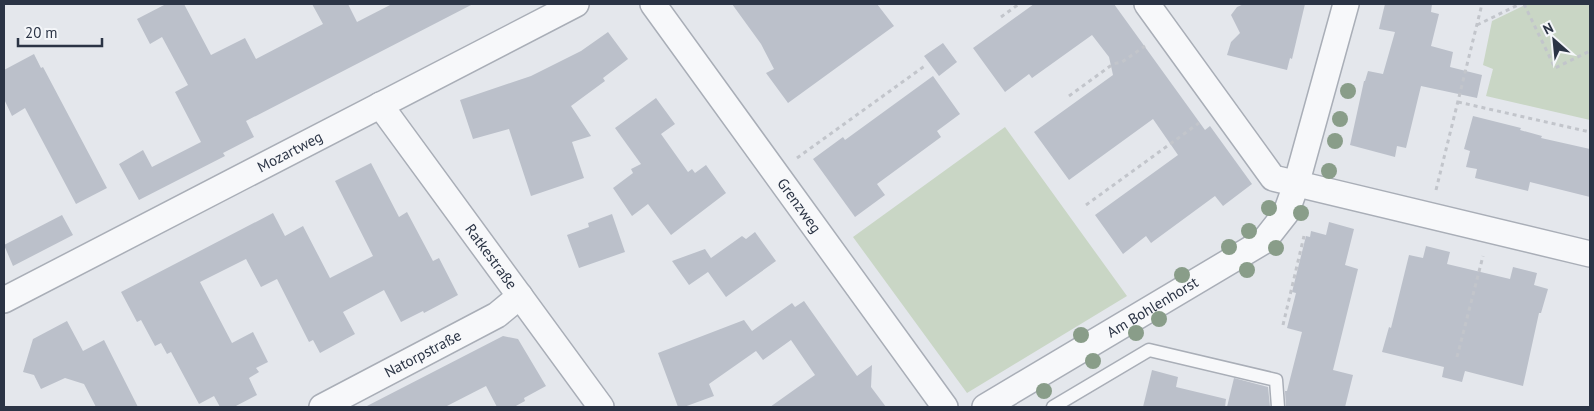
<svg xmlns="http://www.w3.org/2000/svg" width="1594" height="411" viewBox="0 0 1594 411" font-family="'PT Sans',sans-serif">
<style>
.green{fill:#c9d6c5}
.building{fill:#bbc0ca}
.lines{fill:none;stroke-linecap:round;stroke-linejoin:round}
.service-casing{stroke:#a9aeb7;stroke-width:15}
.minor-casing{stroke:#a9aeb7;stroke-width:28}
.path{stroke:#c2c5cb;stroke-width:3;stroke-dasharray:4 4;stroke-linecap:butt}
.service{stroke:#f7f8fa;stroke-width:12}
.minor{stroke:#f7f8fa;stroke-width:25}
.tree{fill:#899d89}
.labels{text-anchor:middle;stroke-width:4;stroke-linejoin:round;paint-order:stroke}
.street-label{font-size:15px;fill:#2b3445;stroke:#f4f6f9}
</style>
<rect width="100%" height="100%" fill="#e4e7ec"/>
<path class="green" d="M1527 4H1590V120L1486 96 1493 69 1483 65 1492 21Z
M1005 127 1127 296 967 393 853 237Z"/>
<path class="building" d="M166 4H184L211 55 245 38 256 59 323 24 312 4H348L357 22 392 4H473L246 121 254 137 223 153 225 156 139 200 119 164 143 150 152 167 201 142 175 92 188 85 162 37 150 44 137 19Z
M732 4H877L894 26 788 103 766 73 774 69 761 44Z
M1034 4H1114L1205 130 1210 126 1252 184 1223 206 1215 196 1151 243 1146 236 1123 254 1095 215 1178 155 1153 119 1069 180 1034 132 1113 75 1109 57 1092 35 1032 78 1029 74 1005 92 973 48Z
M1244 4H1305L1292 59 1290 58 1287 70 1227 55 1231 42 1240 33 1231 15 1237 7Z
M1385 4H1432L1431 12 1439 14 1431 46 1453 52 1450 67 1482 75 1477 98 1421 86 1406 148 1397 146 1395 157 1350 145 1364 81H1365L1368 71 1383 74 1395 32 1379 29Z
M608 32 628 59 603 78 605 81 571 106 591 136 572 142 584 178 531 196 509 129 473 139 460 100 531 76 581 51Z
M943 43 957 62 939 76 924 56Z
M34 54 41 68 43 67 107 188 76 204 25 108 12 116 4 99V70Z
M933 76 960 114 937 131 941 137 877 184 885 195 855 217 813 159 843 137 845 140Z
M656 98 675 124 661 134 688 172 692 169 695 173 706 165 726 193 671 235 648 204 632 216 613 188 633 173 631 169 641 164 615 128Z
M1473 116 1521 128 1520 130 1542 136 1541 138 1590 149V197L1530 182 1528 191 1475 178 1477 169 1466 167 1470 151 1464 149Z
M371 163 399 217 407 212 433 261 439 258 458 295 424 313 423 311 401 322 384 290 343 312 355 334 320 353 313 340 309 342 277 279 261 287 246 259 200 282 232 343 253 332 268 362 256 368 259 372 249 378 257 395 234 407H220L214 396 199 404 171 352 167 354 161 343 155 346 141 320 137 322 121 292 273 213 285 236 303 226 330 278 373 256 335 181Z
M612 214 625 252 579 268 567 235 589 227 588 223Z
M62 215 73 235 13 266 4 245Z
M1329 222 1354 229 1345 265 1358 269 1333 370 1353 375 1345 407H1286L1285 391H1287L1302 332 1287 328 1296 293 1292 292 1306 236 1310 237 1311 231 1326 235Z
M755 232 776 261 726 297 708 272 689 285 672 261 705 249 711 258 742 236 746 239Z
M1426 246 1450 252 1447 264 1510 279 1513 267 1537 273 1534 285 1548 289 1541 313H1539L1523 386 1465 371 1462 382 1442 377 1444 367 1382 352 1389 327 1391 328 1409 255 1423 258Z
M804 301 857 376 872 365 871 387 886 407H770L815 375 791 340 763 360 756 351 709 384 714 396 684 407H678L658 353 744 320 752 331 792 303 795 307Z
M67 321 83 351 104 340 138 407H96L84 384 65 378 41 389 34 375 23 372 33 339Z
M503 336 518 339 546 386 524 398 525 401 514 407H497L486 386 445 407H365Z
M1152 370 1178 377 1176 387 1226 399 1225 407H1143Z
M1234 378 1268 387 1270 407H1227Z"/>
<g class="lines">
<defs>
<path id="service" d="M1053 407 1149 350 1276 380 1278 407"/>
<g id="minor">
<path id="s1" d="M653 4 945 407"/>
<path d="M1147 4 1273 178 1590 254"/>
<path id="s2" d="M380 105 601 407"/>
<path id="s3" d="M4 300 576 4"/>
<path id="s4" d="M322 407 497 315 520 296"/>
<path id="s5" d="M985 407 1264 241 1286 213 1296 185 1346 4"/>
</g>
</defs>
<use href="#service" class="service-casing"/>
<use href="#minor" class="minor-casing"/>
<path class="path" d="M1524 4 1555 68 1590 51
M1001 17 1019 4
M1477 25 1520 4
M1069 96 1113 64 1122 62 1145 46
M1458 102 1590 132
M797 158 926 65
M1436 190 1482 4
M1086 205 1199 123
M1283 325 1304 236
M1457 357 1483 256"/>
<use href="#service" class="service"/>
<use href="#minor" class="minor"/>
</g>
<g class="tree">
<circle cx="1348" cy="91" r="8"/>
<circle cx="1340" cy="119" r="8"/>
<circle cx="1335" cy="141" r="8"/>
<circle cx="1329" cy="171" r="8"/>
<circle cx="1269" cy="208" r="8"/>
<circle cx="1301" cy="213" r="8"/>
<circle cx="1249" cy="231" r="8"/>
<circle cx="1229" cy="247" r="8"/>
<circle cx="1276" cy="248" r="8"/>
<circle cx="1247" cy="270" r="8"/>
<circle cx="1182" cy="275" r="8"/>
<circle cx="1159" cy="319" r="8"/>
<circle cx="1136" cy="333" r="8"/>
<circle cx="1081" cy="335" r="8"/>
<circle cx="1093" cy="361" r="8"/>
<circle cx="1044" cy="391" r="8"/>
</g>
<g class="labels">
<g class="street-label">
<text dy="5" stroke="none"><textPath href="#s3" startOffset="322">Mozartweg</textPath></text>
<text dy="5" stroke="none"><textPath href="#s1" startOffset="249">Grenzweg</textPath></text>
<text dy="5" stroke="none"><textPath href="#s2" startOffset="188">Ratkestraße</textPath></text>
<text dy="5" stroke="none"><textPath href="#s5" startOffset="195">Am Bohlenhorst</textPath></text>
<text dy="5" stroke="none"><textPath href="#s4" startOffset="114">Natorpstraße</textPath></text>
</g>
</g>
<rect width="1594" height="411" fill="none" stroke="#2b3445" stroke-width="10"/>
<g transform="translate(1554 40) rotate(333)" stroke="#f4f6f9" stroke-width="4" paint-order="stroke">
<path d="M0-4L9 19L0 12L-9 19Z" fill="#2b3445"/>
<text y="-8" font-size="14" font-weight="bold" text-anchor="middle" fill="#2b3445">N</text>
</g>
<path d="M18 38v8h84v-8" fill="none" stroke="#2b3445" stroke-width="2.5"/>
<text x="25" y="38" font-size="15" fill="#2b3445" stroke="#f4f6f9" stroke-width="4" paint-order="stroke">20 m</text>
</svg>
